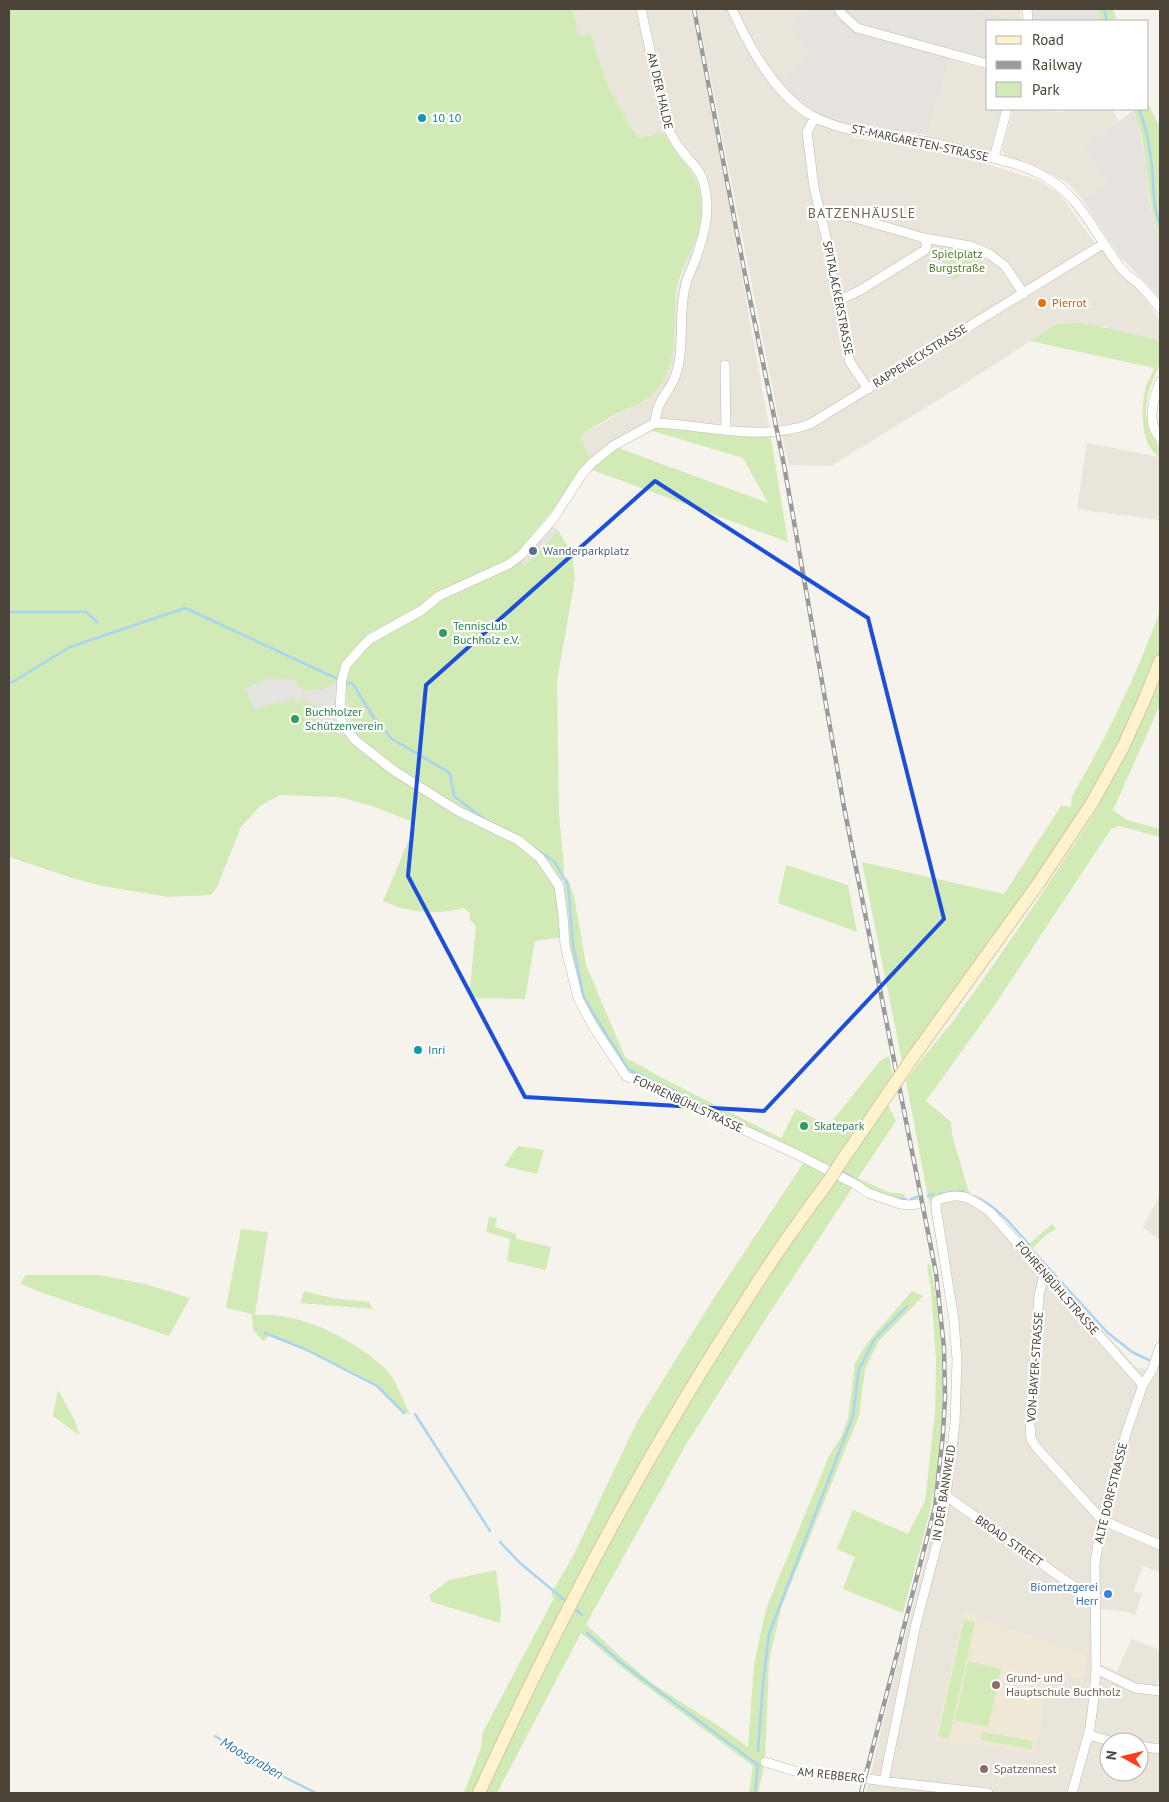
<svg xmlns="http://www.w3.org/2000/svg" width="1169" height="1802" viewBox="0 0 1169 1802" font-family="'PT Sans',sans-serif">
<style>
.residential{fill:#eae5da;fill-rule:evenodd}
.industrial{fill:#e6e2dd}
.education{fill:#efe8d6}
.green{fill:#d2eab5}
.parking{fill:#e5e3e0}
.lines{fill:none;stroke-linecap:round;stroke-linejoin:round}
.stream{stroke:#a9d4f2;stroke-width:2.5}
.minor-casing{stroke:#c2bbae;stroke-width:10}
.secondary-casing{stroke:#d6c79b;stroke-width:14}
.minor{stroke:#fff;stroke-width:9}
.secondary{stroke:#fff3cd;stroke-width:12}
.rail-casing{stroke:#9a9a9a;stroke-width:4.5}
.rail{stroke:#fff;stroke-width:2.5;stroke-dasharray:8;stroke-linecap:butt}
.secondary-bridge-casing{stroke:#d6c79b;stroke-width:14;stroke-linecap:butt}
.secondary-bridge{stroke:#fff3cd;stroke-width:12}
.marked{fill:none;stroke:#1d4ed8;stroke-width:4;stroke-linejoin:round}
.culture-dot{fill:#0f9aa8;stroke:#fff;stroke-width:2}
.food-dot{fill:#e8710a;stroke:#fff;stroke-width:2}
.service-dot{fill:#5c6f8a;stroke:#fff;stroke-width:2}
.leisure-dot{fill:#2e9e5b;stroke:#fff;stroke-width:2}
.shop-dot{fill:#3f7fe0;stroke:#fff;stroke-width:2}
.education-dot{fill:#8d6e63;stroke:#fff;stroke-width:2}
.labels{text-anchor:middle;stroke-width:4.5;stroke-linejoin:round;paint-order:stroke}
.street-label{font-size:12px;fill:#4b4439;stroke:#fff}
.culture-label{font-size:12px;fill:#0d838f;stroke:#fff;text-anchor:start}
.park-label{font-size:12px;fill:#4a7f2a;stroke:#fff}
.food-label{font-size:12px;fill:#c56008;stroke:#fff;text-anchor:start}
.service-label{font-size:12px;fill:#4e5e75;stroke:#fff;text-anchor:start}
.leisure-label{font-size:12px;fill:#27864d;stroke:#fff;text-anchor:start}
.shop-label{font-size:12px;fill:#366cbe;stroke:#fff;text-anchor:end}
.education-label{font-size:12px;fill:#785e54;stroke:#fff;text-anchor:start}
.neighbourhood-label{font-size:14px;letter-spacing:1px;fill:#6e6250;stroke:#fff}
.water-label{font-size:14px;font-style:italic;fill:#2e7ab2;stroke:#fff}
</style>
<rect width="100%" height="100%" fill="#f6f3ec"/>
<path class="residential" d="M581 9H691L723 172 770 432 655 423 592 463 580 436 621 412 648 400 676 301 679 284 686 262 702 222 694 178 670 146 663 133 640 138 630 127 618 106 605 80 591 34 579 37 573 11Z
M697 9H811L799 16 802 43 811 54 836 125 854 138 923 148 949 59 988 70V109H1002L987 164 1037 180 1059 193 1091 238 1143 296 1154 311 1160 322V340L1128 334 1105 327 1056 324 972 379 831 466 789 465 781 431Z
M974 9H1021V21H1018Z
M1013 109 1063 112 1064 109H1112L1119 121 1086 147 1108 184 1082 199 1069 184 1037 166 1005 156 1002 149Z
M1087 443 1160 457V520L1077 509Z
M948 1194 992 1210 1137 1368 1147 1369 1151 1363 1160 1334V1572L1143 1566 1134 1591 1142 1594 1135 1615 1127 1612 1100 1609V1664L1117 1672 1131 1639 1160 1650V1676L1156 1688H1160V1793H866L891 1690 942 1495 951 1422 953 1360 950 1319 929 1202 940 1196ZM964 1613 1086 1656 1047 1674 1042 1710V1717ZM1109 1742H1139V1772H1109Z
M1160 1195V1240L1143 1227Z"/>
<path class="industrial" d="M811 9H974L1018 21H988V60L952 50 927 135 854 125H836L815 117 777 84 810 54 791 26 799 16Z
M1032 9H1098L1101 21H1032Z
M1134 110 1137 118 1145 156 1150 202 1155 226 1160 239V298L1118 254 1082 199 1108 184 1085 147Z"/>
<path class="education" d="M964 1613 1087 1655 1083 1678 1047 1674 1042 1710V1721L1034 1754 934 1740Z"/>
<path class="green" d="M9 9H581L573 12 579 36 591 34 605 80 630 127 640 138 663 133C674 153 696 171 700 194 701 202 703 216 701 224 696 245 683 263 678 284 670 320 682 359 657 390 648 402 636 405 622 411 608 418 593 427 580 436L592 463 613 446 768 503 743 458 646 429 655 423 770 432 788 542 587 468 519 551 508 561 438 593 371 642 407 623 458 589 519 559 525 566 558 530 572 554 575 579 557 681 559 814 564 867 563 880 560 884 565 882 567 877 574 896 586 965 625 1057 664 1079 781 1138 796 1109 825 1124 833 1120 880 1061 889 1056 893 1075 881 1091 896 1121 858 1178 888 1192 905 1194 901 1203 855 1184 763 1323 687 1443 586 1624 621 1657 653 1684 723 1729 748 1747 754 1665 766 1609 829 1456 841 1437 848 1419 855 1363 867 1343 912 1291 923 1296 879 1341 865 1369 859 1416 781 1608 769 1662 765 1762 758 1793H749L753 1766 625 1670 581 1633 497 1793H464L481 1748 483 1732 554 1598 551 1594 574 1554 637 1422 712 1301 806 1159 626 1074 578 998 565 937 535 941 525 999 469 998 476 926 470 920V913L464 908C438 915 408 913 383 901L416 823 372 806 339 797 280 795 260 806 241 827 217 887 211 895 168 897 102 886 72 878 9 857Z
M1098 9H1113L1117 21H1101Z
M1148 104 1160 127V239C1144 197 1151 150 1133 109H1148Z
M950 246 969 250 983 259 954 280 936 251 941 248Z
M1080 323C1107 327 1133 335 1160 340 1160 347 1161 354 1160 360 1159 367 1155 375 1152 382 1143 405 1143 429 1160 447V457C1139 446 1141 406 1146 386 1148 380 1152 374 1154 368L1030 341 1056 324Z
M1160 611V705L1113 810 1127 820 1160 829V837L1119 826 1111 829 992 1009 926 1101 951 1122 952 1135 970 1196H940L929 1202 906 1081C920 1060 937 1041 953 1021 1004 952 1052 879 1099 806L1087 801 1073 825 960 985 902 1061 862 862 1004 894 1061 806 1071 807 1072 796C1107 737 1136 676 1160 611Z
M786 865 848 885 857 932 778 903Z
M518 1146 544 1150 537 1174 504 1166Z
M489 1217 497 1218 495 1227 516 1234V1239L551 1247 546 1270 507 1261 510 1239 486 1232Z
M1052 1224 1056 1229 1046 1235 1030 1251 1026 1247Z
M241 1229 268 1232 255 1315C297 1313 335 1331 369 1355 375 1360 384 1366 389 1373 396 1382 404 1402 410 1414 395 1412 387 1393 375 1385 342 1364 305 1351 270 1335L263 1341 253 1330 252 1314 226 1308Z
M930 1263C946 1342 948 1426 931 1506 923 1542 912 1577 903 1613L843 1589 855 1557 837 1549 853 1510 908 1534 925 1501 935 1412 936 1360 931 1289 927 1267Z
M25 1275H100L145 1284 190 1298 169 1336 43 1293 21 1284Z
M304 1291 332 1298 369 1302 373 1309 300 1303Z
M58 1390 75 1421 79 1435 53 1416Z
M496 1570 501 1610 500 1623 432 1602 429 1595 449 1580Z
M964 1620 975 1622 949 1739 938 1736Z
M968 1661 1001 1669 988 1727 955 1720Z
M982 1732 1033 1741 1032 1749 981 1740Z"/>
<path class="parking" d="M551 525 558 530 525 566 519 559Z
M267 678 294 680 304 691 324 689 334 683 342 684 346 687 352 725 350 733 341 736 335 730 324 736 317 706 304 700 295 702 294 699 254 709 245 689Z
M903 1660H906L884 1769 879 1768 880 1760H883Z"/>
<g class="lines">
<path class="stream" d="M1104 9 1107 21
M1139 109C1145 125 1149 141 1151 158 1154 181 1152 204 1160 225
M9 612H86L97 622
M345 682 353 684 374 718 392 739 450 773 454 796 484 819
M9 684 70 647 185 608 340 680
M532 847 554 861 568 885 573 945 584 998 628 1069 657 1083
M667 1087 760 1133
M840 1170 856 1180
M940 1194 960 1191 965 1193
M928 1196 933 1194
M973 1196C996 1205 1013 1226 1029 1245
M897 1199H906
M911 1199 917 1197
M1032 1250 1107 1332 1132 1352 1149 1360
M265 1333 307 1350 377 1386 404 1413
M415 1414 490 1531
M500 1542 520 1563 568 1603
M574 1608 582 1615
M587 1633 624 1665 758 1765
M215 1736 260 1765 316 1793
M758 1751 763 1683 769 1634 853 1416 859 1369 874 1340 907 1306
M755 1793 758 1765"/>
<defs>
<path id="minor" d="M641 9 666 124C671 135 676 144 684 154 691 162 700 170 703 181 712 210 704 236 694 263 691 271 686 280 685 288 678 316 685 343 677 371 672 391 657 397 655 423
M732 9C749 47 778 99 816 118 850 134 888 136 923 141 941 144 958 149 975 154 999 159 1025 165 1047 178 1081 197 1097 238 1121 268 1126 274 1132 278 1138 283 1146 291 1153 299 1160 308
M839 9 842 14 857 28 988 64
M1027 9 1028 21
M815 117 807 132 814 187 827 241 837 301 850 362 868 389
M994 158 1007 109
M821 213 852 217 924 238 970 246 989 254 1005 266 1024 294
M837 301 859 291 925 250 927 244 924 238
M725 365 726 430
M1160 382C1153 400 1146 422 1160 438
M655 423 613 446 592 463 582 474 553 519 521 555 509 564 439 596 422 610 370 639 362 647 346 665 342 679 340 708 341 721 355 740 393 770 458 811 518 840 540 858 559 886 563 915 565 945 578 998 593 1026 626 1076 659 1089 690 1105 798 1155 855 1184 868 1193 900 1204 909 1205 918 1204
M655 423C706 425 760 442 810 424L1103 244
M1044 1275 1039 1295 1030 1424 1031 1439 1037 1448 1102 1520 1160 1545
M946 1496 1096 1602
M1096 1669 1135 1688 1160 1691
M1089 1735 1113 1742
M1139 1746 1160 1749
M765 1762 798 1772 840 1775 898 1783 988 1793
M884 1781 916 1624 938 1540 946 1496 955 1423 957 1360 954 1320 936 1208V1201C960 1190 971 1198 990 1212L1143 1385
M1072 1793 1090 1728 1094 1697 1096 1669 1095 1563 1102 1520 1127 1430 1143 1385 1152 1370 1160 1347"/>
<path id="secondary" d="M913 1057 1038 884 1092 803 1123 747 1143 703 1160 661
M845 1156 885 1098
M479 1793C549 1640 627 1490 716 1348 751 1292 786 1237 826 1185"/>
</defs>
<use href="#minor" class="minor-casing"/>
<use href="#secondary" class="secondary-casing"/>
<use href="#minor" class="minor"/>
<use href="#secondary" class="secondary"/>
<defs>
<path id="rail" d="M694 9 746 280 784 465 844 807 936 1273 944 1348 945 1397 943 1434 935 1507 861 1793"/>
</defs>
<use href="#rail" class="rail-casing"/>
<use href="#rail" class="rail"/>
<defs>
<path id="secondary-bridge" d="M885 1098 913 1057
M826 1185 845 1156"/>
</defs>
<use href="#secondary-bridge" class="secondary-bridge-casing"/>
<use href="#secondary-bridge" class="secondary-bridge"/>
</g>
<path class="marked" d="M655 481 868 618 944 919 764 1111 525 1097 408 876 426 685Z"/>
<g class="culture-dot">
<circle cx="422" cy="118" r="5"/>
<circle cx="418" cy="1050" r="5"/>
</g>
<circle class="food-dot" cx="1042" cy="303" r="5"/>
<circle class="service-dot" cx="533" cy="551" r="5"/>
<g class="leisure-dot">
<circle cx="443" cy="633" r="5"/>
<circle cx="295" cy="719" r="5"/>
<circle cx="804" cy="1126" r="5"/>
</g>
<circle class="shop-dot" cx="1108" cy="1594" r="5"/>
<g class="education-dot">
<circle cx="996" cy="1685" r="5"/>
<circle cx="984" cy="1769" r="5"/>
</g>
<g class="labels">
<g class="street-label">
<text transform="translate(660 91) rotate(77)" y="4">AN DER HALDE</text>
<text transform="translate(920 143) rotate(12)" y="4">ST.-MARGARETEN-STRASSE</text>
<text transform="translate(838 298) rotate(79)" y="4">SPITALACKERSTRASSE</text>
<text transform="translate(920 356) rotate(-32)" y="4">RAPPENECKSTRASSE</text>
<text transform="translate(688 1104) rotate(25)" y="4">FOHRENBÜHLSTRASSE</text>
<text transform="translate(1057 1288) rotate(49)" y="4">FOHRENBÜHLSTRASSE</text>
<text transform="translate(1035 1367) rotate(-86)" y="4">VON-BAYER-STRASSE</text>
<text transform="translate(944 1493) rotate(-81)" y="4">IN DER BANNWEID</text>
<text transform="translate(1111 1493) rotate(-76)" y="4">ALTE DORFSTRASSE</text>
<text transform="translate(1009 1541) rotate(35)" y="4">BROAD STREET</text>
<text transform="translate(831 1775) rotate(6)" y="4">AM REBBERG</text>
</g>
<g class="culture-label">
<text x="432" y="122">10 10</text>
<text x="428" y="1054">Inri</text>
</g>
<g class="park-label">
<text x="957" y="258">Spielplatz<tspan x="957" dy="14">Burgstraße</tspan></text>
</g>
<g class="food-label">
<text x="1052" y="307">Pierrot</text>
</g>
<g class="service-label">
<text x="543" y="555">Wanderparkplatz</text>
</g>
<g class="leisure-label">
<text x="453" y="630">Tennisclub<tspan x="453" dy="14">Buchholz e.V.</tspan></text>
<text x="305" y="716">Buchholzer<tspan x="305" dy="14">Schützenverein</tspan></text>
<text x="814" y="1130">Skatepark</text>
</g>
<g class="shop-label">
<text x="1098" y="1591">Biometzgerei<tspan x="1098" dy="14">Herr</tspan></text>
</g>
<g class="education-label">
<text x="1006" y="1682">Grund- und<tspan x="1006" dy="14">Hauptschule Buchholz</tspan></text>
<text x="994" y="1773">Spatzennest</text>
</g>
<g class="neighbourhood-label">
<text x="862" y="218">BATZENHÄUSLE</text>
</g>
<g class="water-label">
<text transform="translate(252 1758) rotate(30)" y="5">Moosgraben</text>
</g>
</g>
<rect width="1169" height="1802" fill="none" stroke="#4b4439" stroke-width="20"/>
<rect x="986" y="20" width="162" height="90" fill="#ffffff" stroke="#b7b4b0"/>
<rect x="996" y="36" width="25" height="8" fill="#fff3cd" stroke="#b7b4b0"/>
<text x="1032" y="45" font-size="15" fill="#4b4439">Road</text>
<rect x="996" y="61" width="25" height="8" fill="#9a9a9a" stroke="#b7b4b0"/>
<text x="1032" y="70" font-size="15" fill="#4b4439">Railway</text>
<rect x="996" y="82" width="25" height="15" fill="#d2eab5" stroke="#b7b4b0"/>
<text x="1032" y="95" font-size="15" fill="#4b4439">Park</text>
<g transform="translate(1124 1757) rotate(278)"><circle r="24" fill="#ffffff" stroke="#b7b4b0"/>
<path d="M0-4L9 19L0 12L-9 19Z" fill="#fc3f1d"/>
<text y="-8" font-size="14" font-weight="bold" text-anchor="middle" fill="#4b4439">N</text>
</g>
</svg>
